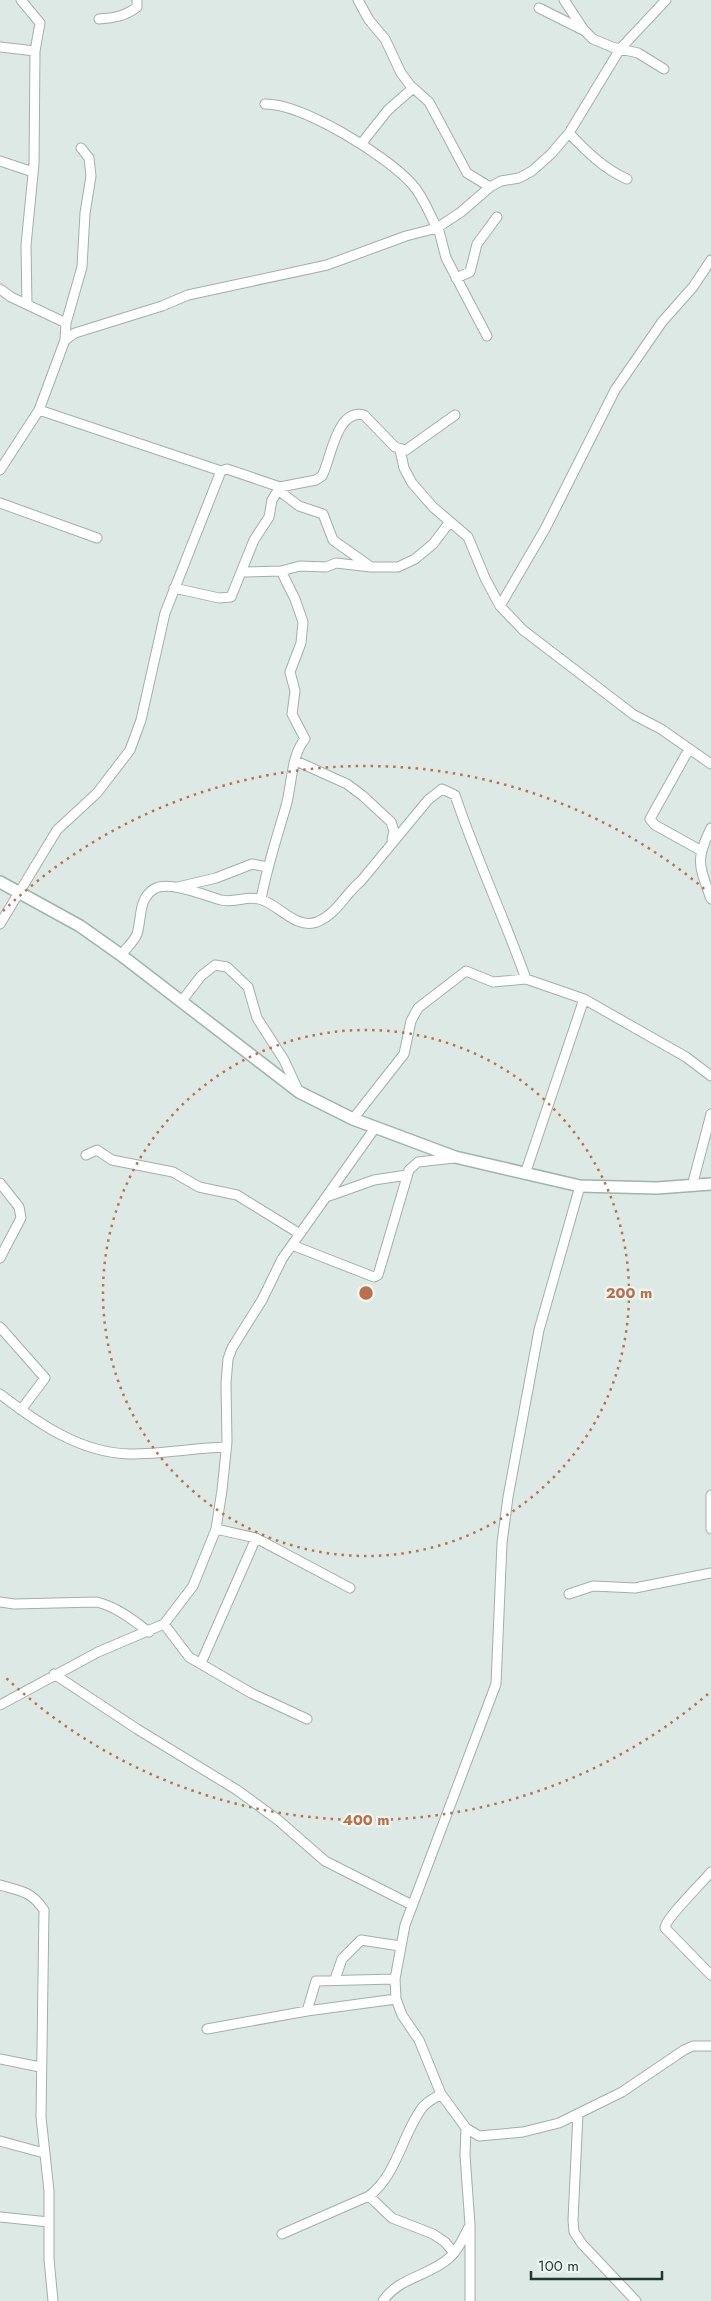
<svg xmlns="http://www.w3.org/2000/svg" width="711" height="2301" viewBox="0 0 711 2301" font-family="Jost,sans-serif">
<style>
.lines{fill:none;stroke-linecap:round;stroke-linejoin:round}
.street-casing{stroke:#a0b0ab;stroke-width:11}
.secondary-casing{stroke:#9db5ad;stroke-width:14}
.street{stroke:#fff;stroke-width:9}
.secondary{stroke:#fff;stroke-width:11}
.ring{fill:none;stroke:#bb704c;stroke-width:2.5;stroke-dasharray:2.5 5}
.centre{fill:#bb704c;stroke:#eef6f2;stroke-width:2.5}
.ring-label{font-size:15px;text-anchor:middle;font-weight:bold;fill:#bb704c;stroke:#eef6f2;stroke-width:4.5;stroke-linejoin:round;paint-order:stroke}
</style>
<rect width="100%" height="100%" fill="#dde9e4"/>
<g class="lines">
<defs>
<path id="street" d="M21 0 40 23 35 51 34 164 26 245 27 304
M358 0 369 20 385 39 401 73 410 85 429 102 467 173 490 187
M564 0 584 30 593 39 612 47 638 53 664 69
M539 8 583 30
M99 19C113 18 126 16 137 7V0
M0 47 35 51
M265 104C303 104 386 155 412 184 423 196 429 213 437 228
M569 133C586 151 604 169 627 179
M361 144 388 110 413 88
M0 161 33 172
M438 227 446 258 487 336
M456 278 470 272 477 244 497 217
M0 289 11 297 66 323
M65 340 66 323 82 267 85 213 91 176 89 158 81 148
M39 410 221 471
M400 450 404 468 412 483 433 507 468 537 485 578 500 606 523 630 634 715 661 729 711 764
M0 470 39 410 65 340 75 333 162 306 188 295 327 265 406 236 437 228 461 212 490 187 501 181 519 178 532 171 551 154 569 133 620 49 666 0
M278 490 299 506 323 514 333 540 371 567
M0 503 97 538
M242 572 281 571 300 566 326 567 336 563 371 567H398L415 559 433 544 449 523
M174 588 219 598 231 597 254 540 269 517 272 500 280 487
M500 606 545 529 615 390 662 322 693 287 711 260
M689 749 650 819 655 825 700 850
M296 761 347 784 363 796 391 822 394 831 392 840
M711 828C695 861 699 865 711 899
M178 887 216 878 252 864 267 867
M261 899C267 867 277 837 286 806 292 785 291 755 305 739L292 714 295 691 290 672 301 643 303 622 295 599 281 571
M0 924 57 830 97 793 130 750 141 720 165 613 221 471 227 469 280 487 316 480 322 476C331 460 336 408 364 415L395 447 406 450 455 415
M121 955C126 948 134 942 137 934 142 918 138 899 154 889 169 880 206 896 221 900 234 903 246 896 259 899 278 903 295 930 317 922 337 914 345 894 361 881L428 800 442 789 455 795C476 858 504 917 526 979
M181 1002 201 976 215 965 227 967 248 987 257 1018 284 1060 298 1090
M353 1119 404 1054 411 1021 418 1008 466 971 493 982 526 979 584 999 686 1057 711 1076
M86 1155 97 1150 112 1160 173 1172 199 1187 237 1195 300 1234
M525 1174 584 999
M0 1183 19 1207 21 1218 0 1258
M580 1186 539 1330 508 1497 502 1543 496 1684 405 1925 395 1979 396 1999 402 2015 419 2040 441 2094 466 2128 479 2136 523 2132 559 2123 622 2092 684 2050 693 2046H711
M692 1186 711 1114
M329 1196 374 1180 407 1175
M292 1245 374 1277 378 1275 409 1170 418 1162 454 1158
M0 1327 45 1378 21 1410
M0 1394C38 1423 80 1453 130 1454 162 1454 194 1448 226 1447
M711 1495V1529
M216 1529 256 1538 350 1588
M569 1594 593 1586 635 1588 711 1573
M0 1602 14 1604 97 1602C117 1607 133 1620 149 1632
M164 1624 189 1657 251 1693 307 1719
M201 1663 256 1538
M54 1674 137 1729 237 1790 278 1820 325 1861 412 1905
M0 1705 98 1652 164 1624 193 1586 216 1529 222 1490 227 1442 226 1383 228 1359 232 1348 262 1300 282 1259 375 1128
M711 1872C702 1883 665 1919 665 1928L711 1975
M0 1885C21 1891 31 1891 44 1910L41 2117 49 2191V2259L53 2301
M335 1979 342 1959 361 1940 400 1946
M307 2011 316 1981 395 1979
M207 2029 307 2011 396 1999
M0 2059 40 2067
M578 2114 573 2220 574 2232 582 2244 636 2301
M466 2128 465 2155 470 2225V2301
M0 2141 44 2153
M369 2196 392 2218 433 2234 445 2242 454 2253
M0 2217 49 2222
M282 2234 369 2196C397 2175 402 2135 422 2108 426 2102 435 2098 441 2094
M383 2301C398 2278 428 2276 448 2259 458 2251 463 2238 469 2227"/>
<path id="secondary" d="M0 882 80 926 121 955 299 1092 353 1119 455 1157 580 1186 657 1188 711 1184"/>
</defs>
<use href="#street" class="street-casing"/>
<use href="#secondary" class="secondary-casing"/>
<use href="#street" class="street"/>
<use href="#secondary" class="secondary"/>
</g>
<g class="ring">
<circle cx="366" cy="1293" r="263"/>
<path d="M708 1694A527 527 0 0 1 3 1675M3 911A527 527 0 0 1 708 892"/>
</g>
<circle cx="366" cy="1293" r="8" class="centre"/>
<g class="ring-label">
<text x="629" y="1298">200 m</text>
<text x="366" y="1825">400 m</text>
</g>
<path d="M531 2271v8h131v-8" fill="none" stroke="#1f3832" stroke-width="2.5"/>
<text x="538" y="2271" font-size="15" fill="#1f3832" stroke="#eef6f2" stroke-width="4" paint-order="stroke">100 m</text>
</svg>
